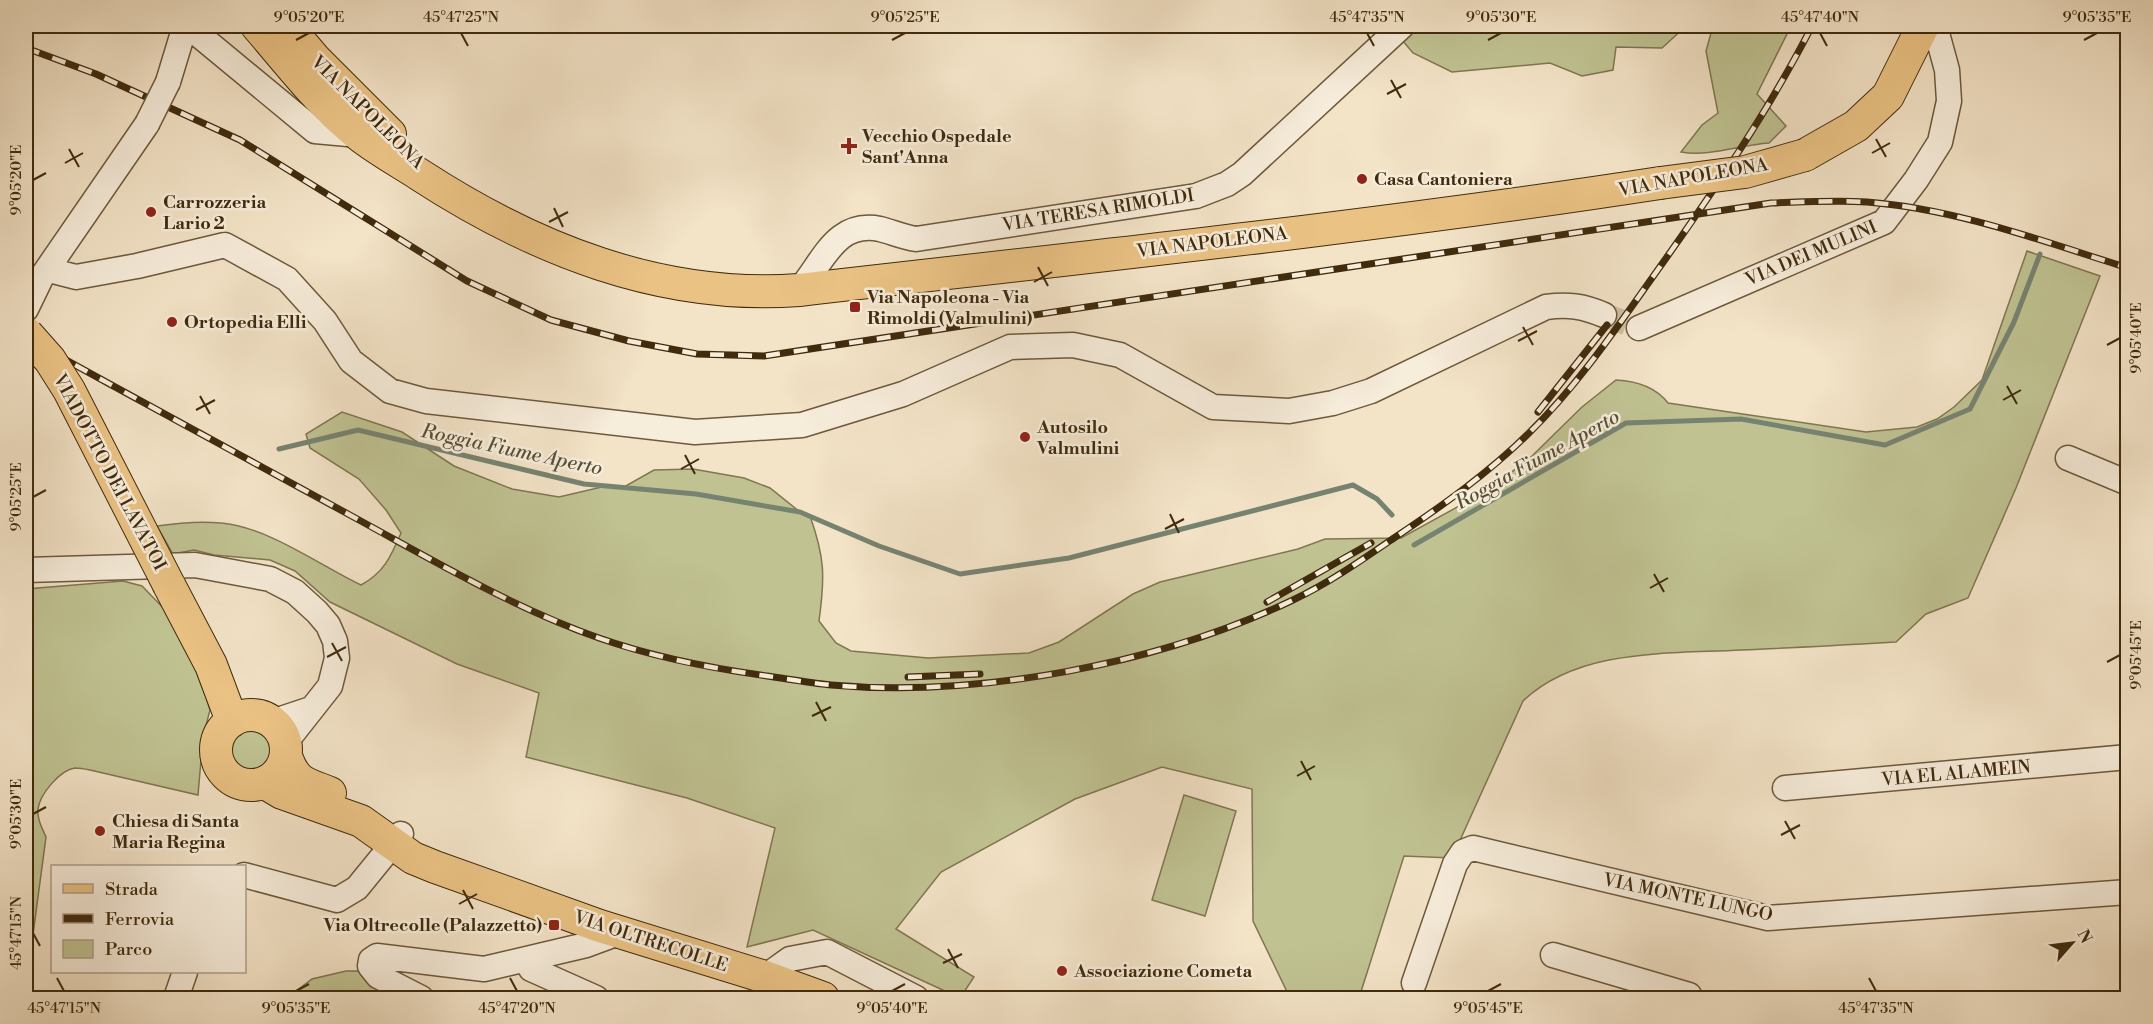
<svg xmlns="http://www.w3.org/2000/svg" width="2153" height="1024" viewBox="0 0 2153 1024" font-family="'Libre Bodoni',serif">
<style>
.green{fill:#c0c292;stroke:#807650;stroke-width:1.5}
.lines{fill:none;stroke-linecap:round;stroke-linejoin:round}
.stream{stroke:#778371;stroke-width:5}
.minor-tunnel{stroke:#cfbea2;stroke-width:24;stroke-dasharray:24 12;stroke-linecap:butt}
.minor-casing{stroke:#6d593c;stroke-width:27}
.major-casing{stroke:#402b0d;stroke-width:34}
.minor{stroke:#f7eddb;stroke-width:24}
.major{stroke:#eac284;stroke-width:32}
.rail-casing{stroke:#402b0d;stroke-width:7}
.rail{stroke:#f7eddb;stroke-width:4.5;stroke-dasharray:14;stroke-linecap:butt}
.minor-bridge-casing{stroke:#6d593c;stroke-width:27;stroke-linecap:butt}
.major-bridge-casing{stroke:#402b0d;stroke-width:34;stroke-linecap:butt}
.minor-bridge{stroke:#f7eddb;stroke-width:24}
.major-bridge{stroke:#eac284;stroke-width:32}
.ticks{fill:none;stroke:#402b0d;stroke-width:2}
.poi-dot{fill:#8f2418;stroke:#f7eddb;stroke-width:2}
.labels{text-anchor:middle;stroke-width:5;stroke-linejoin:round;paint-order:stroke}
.street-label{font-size:18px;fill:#402b0d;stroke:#f7eddb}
.poi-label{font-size:18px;font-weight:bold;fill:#402b0d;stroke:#f7eddb;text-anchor:start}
.water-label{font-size:20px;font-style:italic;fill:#575036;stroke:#f7eddb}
.neatline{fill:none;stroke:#402b0d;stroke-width:2}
.ticks-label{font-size:15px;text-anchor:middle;fill:#402b0d}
</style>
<rect width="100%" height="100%" fill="#f3e3c7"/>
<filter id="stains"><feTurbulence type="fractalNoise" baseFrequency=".00333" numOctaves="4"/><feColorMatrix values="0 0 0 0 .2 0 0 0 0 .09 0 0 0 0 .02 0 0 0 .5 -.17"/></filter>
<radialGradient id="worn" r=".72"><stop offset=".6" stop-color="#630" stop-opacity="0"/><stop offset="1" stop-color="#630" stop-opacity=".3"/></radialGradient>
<path class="green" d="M1390 26H1683L1685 27 1662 48 1616 47 1613 70 1582 76 1550 63 1452 72 1413 53Z
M1713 26H1791L1757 94 1786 126 1769 143C1739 145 1710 157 1681 152L1702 125 1718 113 1706 51Z
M2027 251 2100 276 2016 488 1968 598 1926 614 1896 642C1844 645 1792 648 1741 650 1669 654 1579 648 1523 701L1452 858 1404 856 1359 998H1290L1253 921 1252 789 1162 767 1075 799 941 872 896 929 974 977 960 998 813 930 747 947 775 828 687 798 526 757 539 693 457 664 330 602 295 571 270 560 214 555 194 550 173 554 157 526C177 523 201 521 221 523 268 527 319 565 361 585 384 573 391 556 401 533L386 510 359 479 310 448 306 434 342 412 402 432 454 466 512 489 559 497 606 486 624 487 654 470 693 469 744 478 770 488 800 512 810 516C825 558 825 577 819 621L836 643 851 651 928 658 1029 653 1059 642 1133 594 1160 582 1298 549 1325 539 1401 538 1490 489 1532 456 1582 407 1616 380C1635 381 1655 386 1668 403L1866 432 1917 427 1937 419 1954 407 1982 380Z
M123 581 142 586 171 616 185 642 206 697 210 710 203 737 198 795 90 770C85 769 79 768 75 768 60 770 40 794 38 809 37 819 42 828 46 837L26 987V589Z
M230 750a21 21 0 1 1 42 0a21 21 0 1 1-42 0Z
M1184 795 1236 811 1205 916 1152 900Z
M346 971H361L424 998H287L312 979Z"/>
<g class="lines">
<path class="stream" d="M279 449 358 430 584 484 696 494 800 512 879 546 960 574 1069 558 1353 485 1377 499 1392 515
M1414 545 1626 423 1741 419 1885 445 1970 409 2014 322 2040 254"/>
<path class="minor-tunnel" d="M1604 315 1639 328"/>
<defs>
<path id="minor" d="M188 26 315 131 359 135
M168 82 185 26
M49 270 76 277 137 266 225 245 287 279 325 321 351 361 390 391 426 401 695 432 802 425 903 394 1010 347 1073 345 1120 355 1213 407 1289 411 1333 403 1371 391 1546 307C1568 304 1583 306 1604 315
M799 290C823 263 835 220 880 229 892 232 903 237 916 239L1196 196 1227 184 1242 174 1402 26
M26 309 41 278 147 124
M1639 328 1884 222 1916 180 1940 142 1949 101 1947 70 1935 26
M2068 458 2128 483
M26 570 195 565 270 579 295 592 317 612 328 625 335 641 337 658 330 686 285 743
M272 722 308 710
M1785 788 2128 757
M244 875 337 900 357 888 401 834
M1553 955 1689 995 1690 998
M528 961 531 969 596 998
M765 977 790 959 827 952 916 998
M1414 983 1455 864 1463 852 1473 848 1768 918 2128 892
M176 998 185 972
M421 998 378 976 370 966 371 960 377 956 484 969 586 945 621 932"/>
<path id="major" d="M257 26C289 63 320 104 359 135 378 150 400 162 420 175 534 249 661 300 799 290 1086 257 1374 227 1660 183
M287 26 315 59 390 134
M1805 155 1856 126 1888 96 1923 26
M169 585 211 665 232 721
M216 750a35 35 0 1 1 70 0a35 35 0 1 1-70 0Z
M286 756C295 783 305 783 330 793
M265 783 282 793 361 821 413 858 435 867 600 926 765 977 823 998"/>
</defs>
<use href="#minor" class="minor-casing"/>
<use href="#major" class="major-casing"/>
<use href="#minor" class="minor"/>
<use href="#major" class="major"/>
<defs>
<path id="rail" d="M26 48 96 74 240 140 467 281 551 320 629 341 697 354 764 356 1771 203C1803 202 1835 200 1867 202 1957 209 2042 241 2128 268
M26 338C133 397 240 455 348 514 429 558 511 607 599 638 653 657 710 668 767 676 788 679 810 683 831 685 979 698 1159 664 1293 600 1329 583 1362 560 1394 538 1442 506 1490 472 1530 432 1579 384 1617 327 1657 271 1713 192 1768 112 1812 26
M1538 412 1607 325
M1267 602 1371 543
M908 677 980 674"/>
</defs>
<use href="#rail" class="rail-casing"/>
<use href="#rail" class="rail"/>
<defs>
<path id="minor-bridge" d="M147 124 168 82"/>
<path id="major-bridge" d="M1660 183 1745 172 1805 155
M27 334 50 360 69 390 169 585"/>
</defs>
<use href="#minor-bridge" class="minor-bridge-casing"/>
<use href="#major-bridge" class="major-bridge-casing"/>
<use href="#minor-bridge" class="minor-bridge"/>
<use href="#major-bridge" class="major-bridge"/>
</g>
<path class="ticks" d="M461 33 468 46M1367 33 1374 46M1820 33 1827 46M296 40 309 33M892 40 905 33M1488 40 1501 33M2084 40 2097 33M1391 80 1401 98M1387 94 1406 84M1876 139 1886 157M69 149 79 167M1872 153 1890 143M65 163 83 153M33 180 46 173M554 208 563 227M549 222 568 212M1038 267 1048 286M1034 282 1052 272M1523 327 1533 345M1518 341 1537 331M2107 345 2120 338M2007 386 2017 404M200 396 210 414M2003 400 2021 390M196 410 215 400M685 455 695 474M681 469 699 459M33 497 46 490M1170 514 1179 533M1165 529 1184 519M1654 574 1664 592M1650 588 1668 578M332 643 342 661M327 657 346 647M2107 662 2120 655M816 702 826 721M812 716 831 707M1301 761 1311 780M1297 776 1315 766M33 814 46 807M1785 821 1795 839M1781 835 1800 825M463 890 473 909M459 904 477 894M33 933 40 946M948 949 958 968M943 963 962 954M57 978 64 991M510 978 517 991M1869 978 1876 991M296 991 309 984M892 991 905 984M1488 991 1501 984"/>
<g class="poi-dot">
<path d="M846 137h6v6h6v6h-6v6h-6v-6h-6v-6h6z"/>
<circle cx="1362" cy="179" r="6"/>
<circle cx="151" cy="212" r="6"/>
<rect x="849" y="301" width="12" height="12" rx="3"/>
<circle cx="172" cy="322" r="6"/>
<circle cx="1025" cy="437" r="6"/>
<circle cx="100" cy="831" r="6"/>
<rect x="548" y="919" width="12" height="12" rx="3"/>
<circle cx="1062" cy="971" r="6"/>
</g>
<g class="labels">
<g class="street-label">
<text transform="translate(368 112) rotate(45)" y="6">VIA NAPOLEONA</text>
<text transform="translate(1693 177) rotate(-10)" y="6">VIA NAPOLEONA</text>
<text transform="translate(1098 210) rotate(-9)" y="6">VIA TERESA RIMOLDI</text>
<text transform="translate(1212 242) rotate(-7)" y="6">VIA NAPOLEONA</text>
<text transform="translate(1811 253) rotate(-23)" y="6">VIA DEI MULINI</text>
<text transform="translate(110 472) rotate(62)" y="6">VIADOTTO DEI LAVATOI</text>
<text transform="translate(1956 773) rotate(-5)" y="6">VIA EL ALAMEIN</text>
<text transform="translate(1688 897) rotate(12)" y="6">VIA MONTE LUNGO</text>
<text transform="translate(651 941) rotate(18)" y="6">VIA OLTRECOLLE</text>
</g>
<g class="poi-label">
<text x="862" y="142">Vecchio Ospedale<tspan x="862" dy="21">Sant'Anna</tspan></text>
<text x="1374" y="185">Casa Cantoniera</text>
<text x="163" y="208">Carrozzeria<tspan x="163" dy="21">Lario 2</tspan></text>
<text x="867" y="303">Via Napoleona - Via<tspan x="867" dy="21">Rimoldi (Valmulini)</tspan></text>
<text x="184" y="328">Ortopedia Elli</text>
<text x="1037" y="433">Autosilo<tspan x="1037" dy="21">Valmulini</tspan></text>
<text x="112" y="827">Chiesa di Santa<tspan x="112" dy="21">Maria Regina</tspan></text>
<text x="542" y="931" text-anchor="end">Via Oltrecolle (Palazzetto)</text>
<text x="1074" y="977">Associazione Cometa</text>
</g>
<g class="water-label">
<text transform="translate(512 449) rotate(12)" y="7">Roggia Fiume Aperto</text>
<text transform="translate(1537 459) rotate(-29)" y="7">Roggia Fiume Aperto</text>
</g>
</g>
<rect width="2153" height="1024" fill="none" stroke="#f3e3c7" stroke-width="66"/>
<rect x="51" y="865" width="195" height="108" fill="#f7eddb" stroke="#ae9f89" stroke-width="1.5"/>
<rect x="63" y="884" width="30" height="9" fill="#eac284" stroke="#ae9f89" stroke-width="1.5"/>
<text x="105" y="895" font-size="18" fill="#402b0d">Strada</text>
<rect x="63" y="914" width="30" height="9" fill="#402b0d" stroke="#ae9f89" stroke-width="1.5"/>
<text x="105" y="925" font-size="18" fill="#402b0d">Ferrovia</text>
<rect x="63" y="940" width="30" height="18" fill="#c0c292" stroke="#ae9f89" stroke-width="1.5"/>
<text x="105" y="955" font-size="18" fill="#402b0d">Parco</text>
<g transform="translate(2072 943) rotate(62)" stroke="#f7eddb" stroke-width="4.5" paint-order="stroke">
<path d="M0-4.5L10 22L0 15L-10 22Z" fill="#402b0d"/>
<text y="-9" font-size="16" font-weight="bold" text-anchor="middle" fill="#402b0d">N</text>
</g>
<rect x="33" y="33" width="2087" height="958" class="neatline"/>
<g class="ticks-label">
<text x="309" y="22">9°05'20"E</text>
<text x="461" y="22">45°47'25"N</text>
<text x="905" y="22">9°05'25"E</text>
<text x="1367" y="22">45°47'35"N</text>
<text x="1501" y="22">9°05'30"E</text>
<text x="1820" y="22">45°47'40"N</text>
<text x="2097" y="22">9°05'35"E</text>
<text transform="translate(16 180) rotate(-90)" y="5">9°05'20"E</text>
<text transform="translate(2136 338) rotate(-90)" y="5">9°05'40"E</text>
<text transform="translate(16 497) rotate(-90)" y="5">9°05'25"E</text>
<text transform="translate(2136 655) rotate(-90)" y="5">9°05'45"E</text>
<text transform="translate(16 814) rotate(-90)" y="5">9°05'30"E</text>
<text transform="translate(16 933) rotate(-90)" y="5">45°47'15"N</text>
<text x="64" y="1013">45°47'15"N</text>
<text x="296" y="1013">9°05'35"E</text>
<text x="517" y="1013">45°47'20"N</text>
<text x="892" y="1013">9°05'40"E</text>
<text x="1488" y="1013">9°05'45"E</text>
<text x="1876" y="1013">45°47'35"N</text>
</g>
<rect width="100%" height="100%" filter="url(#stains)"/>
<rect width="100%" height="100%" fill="url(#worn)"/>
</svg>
